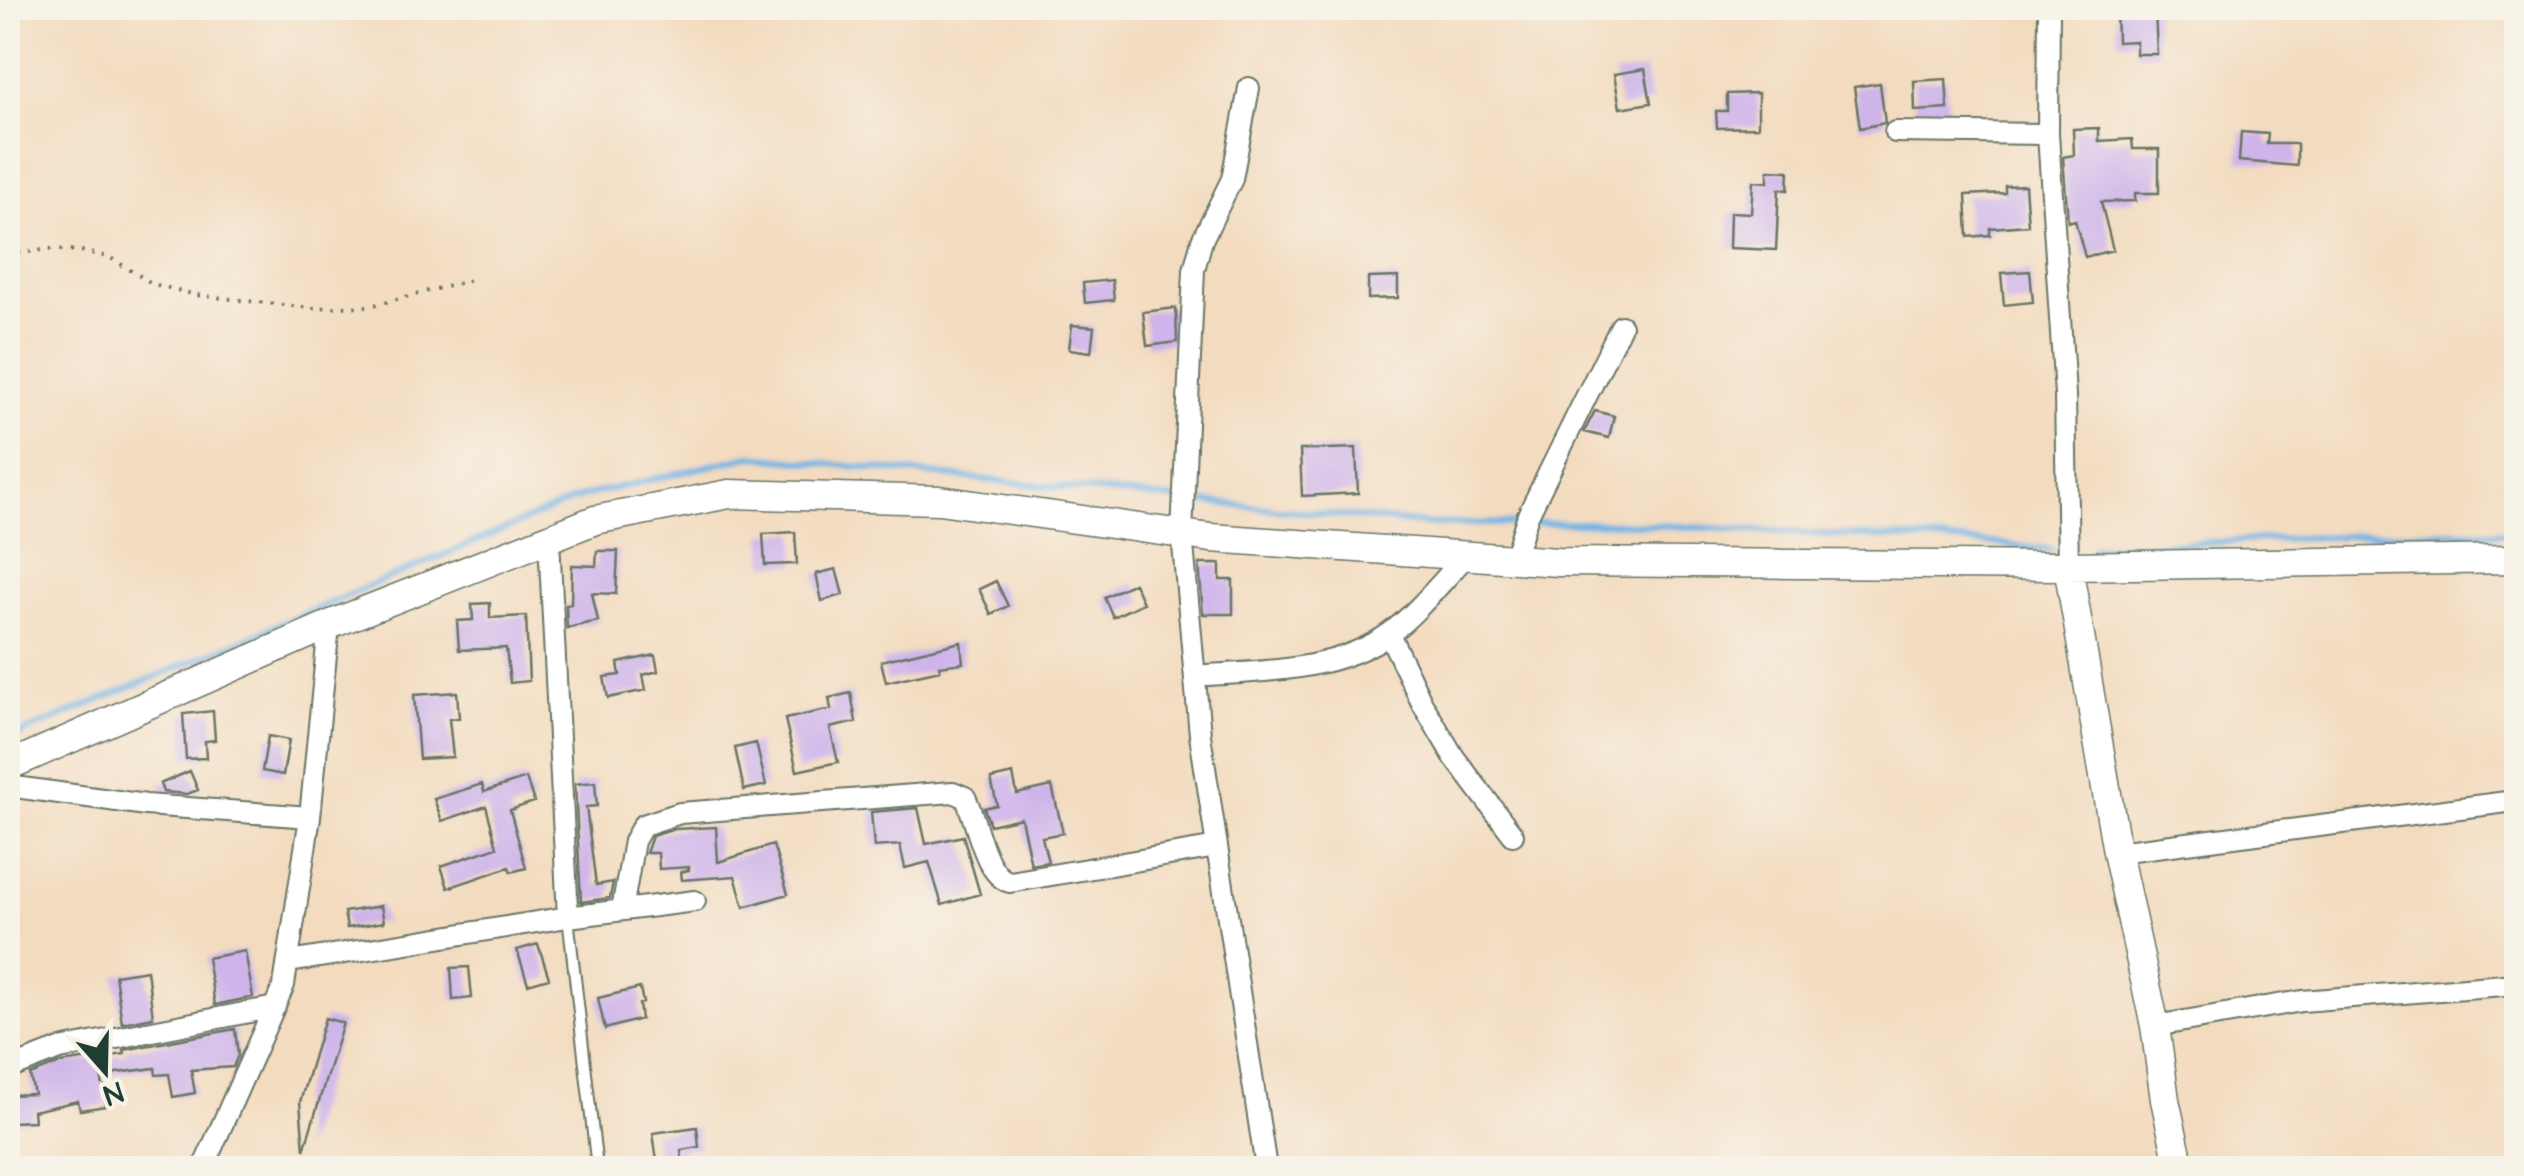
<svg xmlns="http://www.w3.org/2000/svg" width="2524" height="1176" viewBox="0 0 2524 1176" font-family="'Architects Daughter',sans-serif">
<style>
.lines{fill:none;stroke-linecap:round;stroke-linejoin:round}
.stream{stroke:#70b4e5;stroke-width:6}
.building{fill:#ceb4ea}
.lane-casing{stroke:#697465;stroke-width:14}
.street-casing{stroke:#697465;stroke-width:24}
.secondary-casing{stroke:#697465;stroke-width:31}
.path{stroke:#697465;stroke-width:4;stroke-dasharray:2.5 8;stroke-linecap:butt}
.lane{stroke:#fff;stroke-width:10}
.street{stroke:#fff;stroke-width:20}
.secondary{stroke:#fff;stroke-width:28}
</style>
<rect width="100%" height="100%" fill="#f7f3e8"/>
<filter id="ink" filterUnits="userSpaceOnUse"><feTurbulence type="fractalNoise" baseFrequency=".01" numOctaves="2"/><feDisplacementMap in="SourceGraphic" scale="20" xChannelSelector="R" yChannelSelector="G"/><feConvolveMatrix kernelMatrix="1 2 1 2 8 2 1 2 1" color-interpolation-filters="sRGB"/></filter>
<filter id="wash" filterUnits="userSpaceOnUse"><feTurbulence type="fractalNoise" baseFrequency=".0048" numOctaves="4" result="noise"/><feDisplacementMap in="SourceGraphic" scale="40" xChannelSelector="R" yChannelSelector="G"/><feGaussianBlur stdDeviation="2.25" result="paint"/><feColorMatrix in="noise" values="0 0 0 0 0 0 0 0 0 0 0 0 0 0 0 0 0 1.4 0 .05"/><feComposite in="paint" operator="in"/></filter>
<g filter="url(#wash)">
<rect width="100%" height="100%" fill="#f3dbbf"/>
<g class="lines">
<path class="stream" d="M2092 548 2429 532 2516 533
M8 739 583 496 750 456 1424 524 1617 523 1991 543 2052 550"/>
</g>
<g id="blocks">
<path class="building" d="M2116 8H2155L2157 54H2136V41L2117 42Z
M1645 69 1651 103 1620 108 1614 74Z
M1946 79 1948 109 1915 111 1914 81Z
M1880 83 1885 123 1860 128 1854 87Z
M1758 93V127L1717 128 1716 111H1727V94Z
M2099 128V141L2132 139 2133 149H2159V193H2135V201L2101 202 2113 250 2085 257 2075 220 2068 222 2063 157 2074 155 2073 129Z
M2241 132 2268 134 2267 144H2297V166L2239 161Z
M1768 170 1789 171 1788 190 1779 189 1776 250 1729 248 1730 212 1751 213 1753 181 1768 182Z
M2025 185 2028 225 1990 228V235L1968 237 1966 195 2005 193V186Z
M2030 271 2033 302 2004 305 2001 273Z
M1398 277V298L1368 299V278Z
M1112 280 1114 300 1085 303 1083 283Z
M1176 308 1177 342 1147 346 1143 312Z
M1072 325 1094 327 1091 352 1069 349Z
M1595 411 1614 416 1609 438 1584 432Z
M1356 448 1358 493 1302 496 1300 450Z
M795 532 797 564 765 565 763 534Z
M597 551H618L616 594 592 593 598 621 567 628 566 605 571 604 572 565 596 566Z
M1199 564H1220V580H1233V614H1203Z
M836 569 843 595 822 601 816 574Z
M996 581 1008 606 991 614 979 589Z
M1134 583 1143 603 1113 617 1104 597Z
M490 603V618L526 616 529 681 510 683 506 648 459 650 457 621 473 620 472 604Z
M961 642 963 663 939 666 940 670 886 682 881 661Z
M655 655 658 671 643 675 646 690 608 698 604 677 620 675 618 663Z
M457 692 459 718 449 719 453 757 419 759 414 695Z
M851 693 856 722 830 728 838 762 797 771 785 719 831 709 829 698Z
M213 711 215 740 205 741 206 758 186 759 183 714Z
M268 736 289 740 283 775 262 771Z
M756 743 766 785 744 790 735 748Z
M190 771 198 790 187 794 163 792 160 784Z
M1013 774 1017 794 1052 786 1063 833 1042 837 1048 862 1031 865 1021 818 990 825 984 808 997 805 991 779Z
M526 778 534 802 510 810 526 868 511 872 509 867 448 888 441 866 497 847 486 806 442 821 434 799 482 784 484 792Z
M595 782 597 806 586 807 596 885 613 882 610 898 581 902 575 784Z
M918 808 926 844 963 836 980 894 942 905 929 862 905 868 900 845 874 847 871 812Z
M716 827 718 862 773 845 788 894 744 907 735 876 682 880 681 872 689 870V867L659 869 658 853H646L652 836 675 829Z
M381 906 384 922 347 928 344 912Z
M538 944 549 978 528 984 517 950Z
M245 951 253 997 215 1005 207 958Z
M469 967 472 998 453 1000 451 968Z
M147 970 153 1017 122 1023 115 975Z
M640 988 643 1003 639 1004 641 1019 605 1029 598 998Z
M325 1018 343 1023 304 1150 300 1102Z
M235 1029 238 1055 233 1067 191 1070 195 1093 173 1097 169 1074 156 1075 155 1068 101 1075 106 1106 80 1110 78 1101 33 1111 34 1121 12 1122 10 1095 34 1094 30 1075 61 1063 125 1054 124 1050Z
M697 1127 699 1147 681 1150 683 1168H658L653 1133Z"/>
</g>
</g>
<g filter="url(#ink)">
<use href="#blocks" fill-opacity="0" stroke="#697465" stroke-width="2.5"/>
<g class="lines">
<defs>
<path id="lane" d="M568 917 597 1168"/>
<path id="street" d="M2049 8 2048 134 2065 395 2068 566
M1249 88 1232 179 1202 240 1194 270 1182 534 1200 735 1266 1168
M1895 132 2048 134
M549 539 568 917
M1514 559 1528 515 1621 326
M1389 634 1422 703 1454 757 1513 835
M1195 676C1259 671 1335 673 1390 633 1418 612 1442 581 1466 556
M8 786 146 805 310 817
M2117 852 2507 802
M622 910 634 841 643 825 680 813 953 792 965 797C977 820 984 876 1010 882L1217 847
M289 962 568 917 695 901
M2155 1026 2302 1001 2516 984
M8 1069 60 1049 275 1007
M203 1168 284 985 310 817 329 625"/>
<path id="secondary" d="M2068 566 2117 852 2155 1026 2165 1100 2180 1168
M8 766 329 625 595 520 729 494 939 500 1211 538 1558 562 2068 566 2516 559"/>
</defs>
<use href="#lane" class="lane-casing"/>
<use href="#street" class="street-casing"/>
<use href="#secondary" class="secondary-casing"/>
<path class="path" d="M8 254 53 249 81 251 109 257 153 284 196 295 310 308 370 306 471 280"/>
<use href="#lane" class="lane"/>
<use href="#street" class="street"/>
<use href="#secondary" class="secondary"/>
</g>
</g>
<rect width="2524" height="1176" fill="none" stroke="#f7f3e8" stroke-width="40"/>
<g transform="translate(105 1071) rotate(160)" stroke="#f7f3e8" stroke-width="8" paint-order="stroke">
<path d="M0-8L18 38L0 25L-18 38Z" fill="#1f3d34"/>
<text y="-15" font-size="28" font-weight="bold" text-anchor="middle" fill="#1f3d34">N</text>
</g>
</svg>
